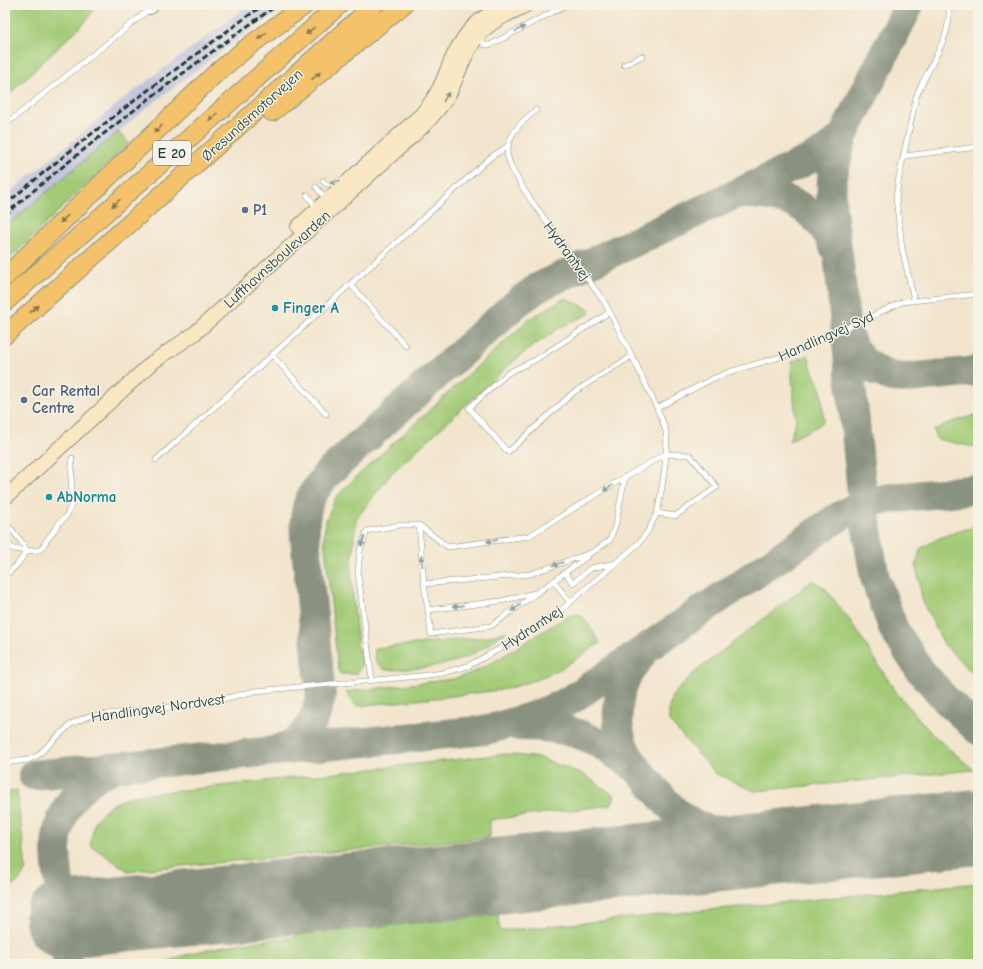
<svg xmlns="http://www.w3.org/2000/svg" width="983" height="969" viewBox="0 0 983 969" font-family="'Comic Neue',sans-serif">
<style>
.industrial{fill:#c2c2dc}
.green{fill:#a3cb77;stroke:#618456}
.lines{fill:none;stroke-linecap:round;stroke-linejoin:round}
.taxiway{stroke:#899180;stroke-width:30}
.runway{stroke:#899180;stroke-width:76}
.lane-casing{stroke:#899180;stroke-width:6}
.street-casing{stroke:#899180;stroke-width:12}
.secondary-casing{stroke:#899180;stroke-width:16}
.highway-casing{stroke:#899180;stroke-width:20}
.lane{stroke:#fff;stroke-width:5}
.street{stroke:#fff;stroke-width:10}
.secondary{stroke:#fae7c3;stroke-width:14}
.highway{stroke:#f3c26a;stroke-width:18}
.rail{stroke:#1f3d34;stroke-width:3;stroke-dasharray:6 3;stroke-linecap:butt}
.oneway{fill:#8f9e9a}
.oneway2{fill:#7e794c}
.oneway3{fill:#8c927c}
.service-dot{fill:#5c6f8a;stroke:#f7f3e8;stroke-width:1.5}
.culture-dot{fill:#0f9aa8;stroke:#f7f3e8;stroke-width:1.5}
.labels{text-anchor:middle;stroke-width:3;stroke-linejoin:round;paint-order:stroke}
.shield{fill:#f7f3e8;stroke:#60746a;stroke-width:1}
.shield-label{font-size:14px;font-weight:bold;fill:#1f3d34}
.street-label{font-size:15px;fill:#1f3d34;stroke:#f7f3e8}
.service-label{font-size:15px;font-weight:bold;fill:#4e5e75;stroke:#f7f3e8;text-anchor:start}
.culture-label{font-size:15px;font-weight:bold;fill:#0d838f;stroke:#f7f3e8;text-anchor:start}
</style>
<rect width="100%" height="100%" fill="#f7f3e8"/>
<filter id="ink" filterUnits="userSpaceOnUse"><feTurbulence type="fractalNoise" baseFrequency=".025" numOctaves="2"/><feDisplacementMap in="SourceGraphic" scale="8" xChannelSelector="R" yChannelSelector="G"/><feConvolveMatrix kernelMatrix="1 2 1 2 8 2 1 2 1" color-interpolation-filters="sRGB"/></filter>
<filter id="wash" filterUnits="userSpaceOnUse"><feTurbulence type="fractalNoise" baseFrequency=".012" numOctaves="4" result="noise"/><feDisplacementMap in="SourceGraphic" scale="16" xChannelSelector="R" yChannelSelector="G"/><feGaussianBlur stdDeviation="0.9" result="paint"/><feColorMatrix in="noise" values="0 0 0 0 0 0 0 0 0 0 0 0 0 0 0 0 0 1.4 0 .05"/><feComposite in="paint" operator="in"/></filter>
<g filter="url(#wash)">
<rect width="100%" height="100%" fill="#f3e5cd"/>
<path class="industrial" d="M249 5H287L234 42 144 110 5 227V196L131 93Z"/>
<path class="green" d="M5 5H97L85 22 5 98Z
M118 132 129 143 5 263V227Z
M565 298 589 309V314L563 326 536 344 517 358 392 473 356 519 351 573 358 649 362 650V665L357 674H340L338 669 324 537 326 520 336 497 354 479 528 320Z
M808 355 811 367 821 390 824 421 819 425 789 441 796 420 792 378V362Z
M978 414V446H969L937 439 935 435 934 430 949 423Z
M978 526V679L945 646 923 603 916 567 920 549 939 538 962 530Z
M812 581 824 587 852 623 895 691 933 735 974 770 755 791 716 774 685 739 669 721V708L672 696 694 673Z
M580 614 586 621 600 643 564 667 538 679 507 689 437 698 356 706 346 692 453 679 472 673 500 658 556 623 572 615Z
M507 631C493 641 478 653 462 659 441 667 407 670 385 670L376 662 374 648 487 637Z
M505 754 540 758 583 774 615 796 611 805 490 820V837L128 871 90 845 95 820 111 805 131 796Z
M17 790 26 869C20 880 18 886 5 887V792Z
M978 883V964H160C203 946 250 942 296 937V935L498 915 500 931Z"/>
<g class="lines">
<path class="taxiway" d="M909 5 843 136 832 177 831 203 839 263 863 503 870 550 875 578 894 630 920 670 946 700 978 730
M737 194C782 193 817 204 835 249
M847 333 853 348 863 361 877 371 892 377 907 378 978 371
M518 726C540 726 565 728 586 737 597 741 606 748 615 754 624 760 635 766 642 774 654 787 669 809 684 818 705 830 726 840 749 843 763 845 778 844 792 846
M279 749C306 741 315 722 321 696L306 548C304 531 303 511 312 495 316 488 322 481 327 474L483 333 518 302 539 287 810 159 825 151 843 136
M638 769C635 764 630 759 627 754 611 721 616 682 641 656
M33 775 486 730C518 721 542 715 572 699L840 516 863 503 885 499 978 489
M59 883C70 915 93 914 121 914
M68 964C64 941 62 917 60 894 59 879 56 864 56 848 57 812 79 782 112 769"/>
<path class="runway" d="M63 920 978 827"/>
</g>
</g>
<g filter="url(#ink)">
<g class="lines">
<defs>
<path id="lane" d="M479 37 485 45H490L566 5
M624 65 642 56
M5 125 150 9
M508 146 507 154 511 167 526 193 605 303 632 356
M904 156 978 147
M323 181 326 184H334L341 180
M316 187 326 199
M307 195 317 208
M350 284 406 346
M914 300 902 248 896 198 899 177 916 97C926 70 955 33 948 5
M610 312 535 360 508 373 469 408 508 452 574 392 632 356 657 408
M272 355 326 414
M156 460 491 157 508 146 512 135 520 124 536 110
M5 522 21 541 27 551
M419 525 424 584 530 574 593 552 610 540 616 523 625 477
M5 541 13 549 27 551 40 550 60 522 66 517 71 506 72 458
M565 573 573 583 591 568 616 563
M5 576 17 565 27 551
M554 581 570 603
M424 584 428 610 501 601 535 593
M428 610 431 634 491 626 588 556
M372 680 358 573 360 551 367 531 400 525H419L448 547 529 536 625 477 665 454 690 455 717 487 675 516 657 513C661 496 669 447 666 432 664 424 660 416 657 408L712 379 729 372 790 354 902 302 978 294
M5 763 28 760 37 756 71 724 89 716 207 703 255 691 420 676 443 673 468 666 505 646 560 611 639 543 648 531 657 513"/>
<path id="street" d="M150 9 155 5"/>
<path id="secondary" d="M298 227 421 115C428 107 434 99 439 89 444 80 447 70 451 61 461 39 473 22 495 11
M5 498 153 362 194 334 422 127C432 117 442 106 449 94 461 69 467 41 491 24 501 16 515 11 526 5"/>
<path id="highway" d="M272 112 403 5
M5 277 216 73 249 46 305 5
M5 302 339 5
M5 335 374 5"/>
</defs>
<use href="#lane" class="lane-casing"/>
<use href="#street" class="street-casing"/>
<use href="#secondary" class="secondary-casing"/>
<use href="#highway" class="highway-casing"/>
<use href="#lane" class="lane"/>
<use href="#street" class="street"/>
<use href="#secondary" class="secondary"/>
<use href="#highway" class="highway"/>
<path class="rail" d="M5 205C88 134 175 69 263 5
M5 215C92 140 184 71 277 5"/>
</g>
<defs><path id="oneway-solid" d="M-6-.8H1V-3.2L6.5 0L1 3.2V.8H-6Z"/></defs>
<g class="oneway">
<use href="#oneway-solid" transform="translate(520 29) rotate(-28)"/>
<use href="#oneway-solid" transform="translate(335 182) rotate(161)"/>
<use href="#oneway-solid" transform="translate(608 488) rotate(148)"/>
<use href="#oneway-solid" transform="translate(363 541) rotate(108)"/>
<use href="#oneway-solid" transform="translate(492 541) rotate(173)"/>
<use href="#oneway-solid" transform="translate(422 561) rotate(-95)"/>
<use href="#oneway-solid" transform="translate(558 564) rotate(161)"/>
<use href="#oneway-solid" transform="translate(458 606) rotate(174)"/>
<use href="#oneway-solid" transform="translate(516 608) rotate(145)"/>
</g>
<g class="oneway2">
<use href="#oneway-solid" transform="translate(310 31) rotate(138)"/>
<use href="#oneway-solid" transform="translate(262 36) rotate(143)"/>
<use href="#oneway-solid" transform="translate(316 76) rotate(-40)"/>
<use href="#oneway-solid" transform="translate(213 117) rotate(138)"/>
<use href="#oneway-solid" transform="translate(158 129) rotate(136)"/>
<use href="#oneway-solid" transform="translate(116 203) rotate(138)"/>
<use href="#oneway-solid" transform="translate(64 219) rotate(136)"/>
<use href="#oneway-solid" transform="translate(34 309) rotate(-42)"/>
</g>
<use class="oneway3" href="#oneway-solid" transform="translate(446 97) rotate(-59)"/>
</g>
<g class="service-dot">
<circle cx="245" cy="210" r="4"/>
<circle cx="24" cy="400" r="4"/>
</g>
<g class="culture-dot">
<circle cx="275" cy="308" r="4"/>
<circle cx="49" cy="497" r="4"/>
</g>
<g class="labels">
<rect class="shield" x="153" y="141" width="38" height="24" rx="3"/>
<g class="shield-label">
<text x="172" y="158">E 20</text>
</g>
<g class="street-label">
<text transform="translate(252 115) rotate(-42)" y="5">Øresundsmotorvejen</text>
<text transform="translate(567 251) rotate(54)" y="5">Hydrantvej</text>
<text transform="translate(277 259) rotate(-42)" y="5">Lufthavnsboulevarden</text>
<text transform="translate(826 336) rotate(-24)" y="5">Handlingvej Syd</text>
<text transform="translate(532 628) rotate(-33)" y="5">Hydrantvej</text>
<text transform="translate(158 708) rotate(-8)" y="5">Handlingvej Nordvest</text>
</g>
<g class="service-label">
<text x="253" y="215">P1</text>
<text x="32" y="396">Car Rental<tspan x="32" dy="17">Centre</tspan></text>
</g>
<g class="culture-label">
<text x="283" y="313">Finger A</text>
<text x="57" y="502">AbNorma</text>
</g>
</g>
<rect width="983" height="969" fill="none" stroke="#f7f3e8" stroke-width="20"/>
</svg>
